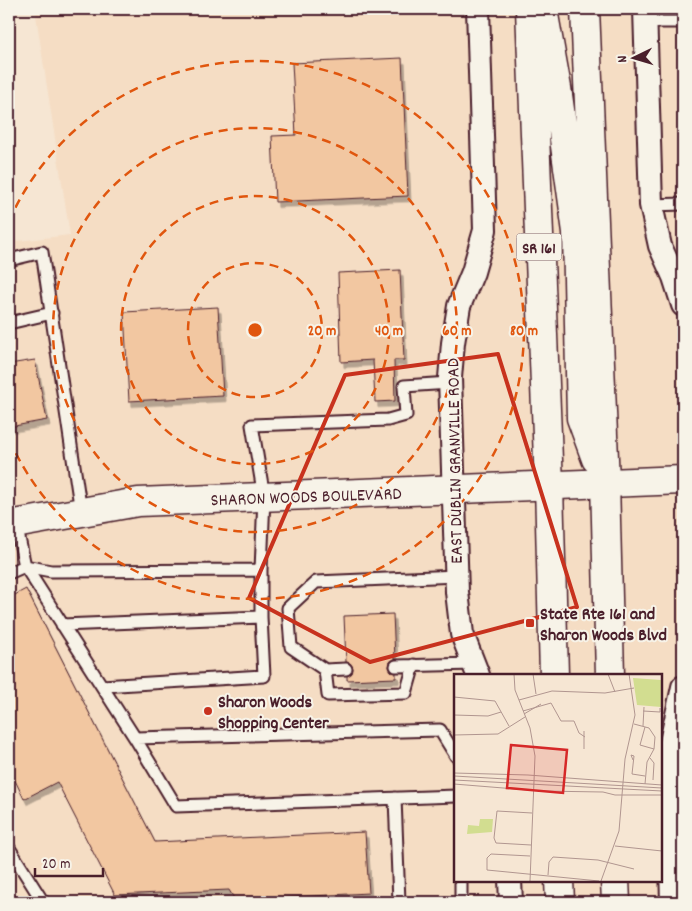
<svg xmlns="http://www.w3.org/2000/svg" width="692" height="911" viewBox="0 0 692 911" font-family="Dekko,sans-serif">
<style>
.built{fill:#f5ddc4;fill-rule:evenodd}
.building{fill:#f2c7a1;stroke:#4a1f2b;filter:url(#shadow)}
.lines{fill:none;stroke-linecap:round;stroke-linejoin:round}
.service-casing{stroke:#4a1f2b;stroke-width:15}
.minor-casing{stroke:#4a1f2b;stroke-width:26}
.tertiary-casing{stroke:#4a1f2b;stroke-width:31}
.primary-casing{stroke:#4a1f2b;stroke-width:31}
.service{stroke:#f7f3e8;stroke-width:11}
.minor{stroke:#f7f3e8;stroke-width:22}
.tertiary{stroke:#f7f3e8;stroke-width:28}
.primary{stroke:#f7f3e8;stroke-width:28}
.marked{fill:none;stroke:#c8321e;stroke-width:4;stroke-linejoin:round}
.ring{fill:none;stroke:#e0560e;stroke-width:2.5;stroke-dasharray:9 6}
.poi-dot{fill:#c8321e;stroke:#f7f3e8;stroke-width:2}
.labels{text-anchor:middle;stroke-width:4;stroke-linejoin:round;paint-order:stroke}
.shield{fill:#f7f3e8;stroke:#7e5f64;stroke-width:1}
.shield-label{font-size:16px;font-weight:bold;fill:#4a1f2b}
.street-label{font-size:18px;fill:#4a1f2b;stroke:#f7f3e8}
.poi-label{font-size:18px;font-weight:bold;fill:#4a1f2b;stroke:#f7f3e8;text-anchor:start}
.inset-road{fill:none;stroke:#b19690;stroke-width:1}
.view{fill:#d62828;fill-opacity:0.15;stroke:#d62828;stroke-width:2.5}
.inset-edge{fill:none;stroke:#4a1f2b;stroke-width:2.5}
.centre{fill:#e0560e;stroke:#f7f3e8;stroke-width:2.5}
.ring-label{font-size:15px;text-anchor:middle;font-weight:bold;fill:#e0560e;stroke:#f7f3e8;stroke-width:4;stroke-linejoin:round;paint-order:stroke}
</style>
<defs>
<filter id="shadow"><feDropShadow dx="3" dy="5.5" stdDeviation="0" flood-color="#0004"/></filter>
</defs>
<rect width="100%" height="100%" fill="#f6e6d3"/>
<filter id="ink" filterUnits="userSpaceOnUse"><feTurbulence type="fractalNoise" baseFrequency=".02" numOctaves="2"/><feDisplacementMap in="SourceGraphic" scale="10" xChannelSelector="R" yChannelSelector="G"/><feConvolveMatrix kernelMatrix="1 2 1 2 8 2 1 2 1" color-interpolation-filters="sRGB"/></filter>
<g filter="url(#ink)">
<path class="built" d="M35 9H683V902H22L9 881V242L70 235ZM456 675H661V880H456Z"/>
<path class="building" d="M402 58 408 196 275 202 272 136 296 135 292 63Z
M400 270 404 360H394L395 401 375 402 373 360 341 362 338 273Z
M218 307 223 396 129 401 124 312Z
M35 360 47 420 9 427V364Z
M26 589 155 842 365 832 369 893 235 900 229 890 115 895 57 782 24 799 9 768V598Z
M393 614 395 659 390 662 389 667 392 672 396 673V678L347 680V676L352 673 353 668 350 663 346 662 344 616Z"/>
<g class="lines">
<defs>
<path id="service" d="M645 22H683
M651 205 683 204
M9 260 42 252 81 512
M9 323 52 313
M16 524 25 566 135 738 176 806 456 796
M9 573 25 566 51 571 261 570 264 497 252 425 388 420 406 415 404 386 450 383
M62 625 261 617
M396 666 474 664
M346 669 325 670 291 647 288 608 316 582 457 576
M325 670 328 695 406 693 414 665
M102 686 264 676 261 617V570
M135 738 440 730 456 756
M395 798 399 902
M9 848 43 902
M461 902V880"/>
<path id="minor" d="M478 9 485 230 473 272 459 306 453 343 450 378 457 592 462 634 478 675
M645 9 651 205 660 246 674 277 683 305
M510 880 511 902
M672 902 669 798 671 742 683 687"/>
<path id="tertiary" d="M9 525 138 502 683 480"/>
<path id="primary" d="M530 9 549 485 554 675
M585 9 605 482 610 675
M544 15 557 88 577 232 581 418 596 459
M559 880 560 902
M615 880 616 902"/>
</defs>
<use href="#service" class="service-casing"/>
<use href="#minor" class="minor-casing"/>
<use href="#tertiary" class="tertiary-casing"/>
<use href="#primary" class="primary-casing"/>
<use href="#service" class="service"/>
<use href="#minor" class="minor"/>
<use href="#tertiary" class="tertiary"/>
<use href="#primary" class="primary"/>
</g>
</g>
<path class="marked" d="M498 354 577 607 370 662 249 598 345 375Z"/>
<g class="ring">
<circle cx="255" cy="330" r="67"/>
<circle cx="255" cy="330" r="134"/>
<circle cx="255" cy="330" r="202"/>
<path d="M9 221A269 269 0 1 1 9 439"/>
</g>
<g class="poi-dot">
<rect x="525" y="618" width="10" height="10" rx="2.5"/>
<circle cx="208" cy="711" r="5"/>
</g>
<g class="labels">
<rect class="shield" x="516.5" y="233.5" width="45" height="27" rx="4"/>
<g class="shield-label">
<text x="539" y="253">SR 161</text>
</g>
<g class="street-label">
<text transform="translate(454 461) rotate(-91)" y="6">EAST DUBLIN GRANVILLE ROAD</text>
<text transform="translate(306 496) rotate(-2)" y="6">SHARON WOODS BOULEVARD</text>
</g>
<g class="poi-label">
<text x="540" y="619">State Rte 161 and<tspan x="540" dy="21">Sharon Woods Blvd</tspan></text>
<text x="218" y="707">Sharon Woods<tspan x="218" dy="21">Shopping Center</tspan></text>
</g>
</g>
<g transform="translate(454 674)">
<rect width="208" height="208" fill="#f6e6d3"/>
<path d="M179 4 207 6V33L183 31ZM26 145H39L38 158 13 160 14 151 25 152Z" fill="#d2dd90"/>
<path class="inset-road" d="M60 0 61 16 76 54 81 82 76 207M79 0 82 20M154 0 161 18M0 23 41 27 55 52M65 26 98 17 151 19 180 14M69 37 97 29 107 47H120L125 59 131 63M189 37 206 38V34M70 40 87 30M0 41 34 42 47 38M180 50 195 54 201 63 200 75 193 88 191 110M189 52 190 33M191 53 186 71 200 75M0 61 44 60 71 43M130 75V57M196 84 200 89 199 106M179 86 177 81 180 82 178 100 191 102M0 99 74 101 208 111M0 102 208 114M0 106 208 117M0 110 86 117 149 118 161 121H208M77 171 42 169 40 164 43 137 78 139M161 172 208 177M76 182 37 180 33 184V196L145 207M94 201 95 188 99 183 144 186 180 195M147 207 165 157 171 85 181 41 175 0"/>
<path class="view" d="M57 71 113 76 109 119 53 114Z"/>
<rect width="208" height="208" class="inset-edge"/>
</g>
<circle cx="255" cy="330" r="8" class="centre"/>
<g class="ring-label">
<text x="322" y="335">20 m</text>
<text x="389" y="335">40 m</text>
<text x="457" y="335">60 m</text>
<text x="524" y="335">80 m</text>
</g>
<rect width="692" height="911" fill="none" stroke="#f7f3e8" stroke-width="30"/>
<rect x="15" y="15" width="662" height="881" fill="none" stroke="#4a1f2b" stroke-width="2" filter="url(#ink)"/>
<g transform="translate(634 58) rotate(265)" stroke="#f7f3e8" stroke-width="4" paint-order="stroke">
<path d="M0-4L9 19L0 12L-9 19Z" fill="#4a1f2b"/>
<text y="-8" font-size="14" font-weight="bold" text-anchor="middle" fill="#4a1f2b">N</text>
</g>
<path d="M35 868v8h68v-8" fill="none" stroke="#4a1f2b" stroke-width="2.5"/>
<text x="42" y="868" font-size="15" fill="#4a1f2b" stroke="#f7f3e8" stroke-width="4" paint-order="stroke">20 m</text>
</svg>
